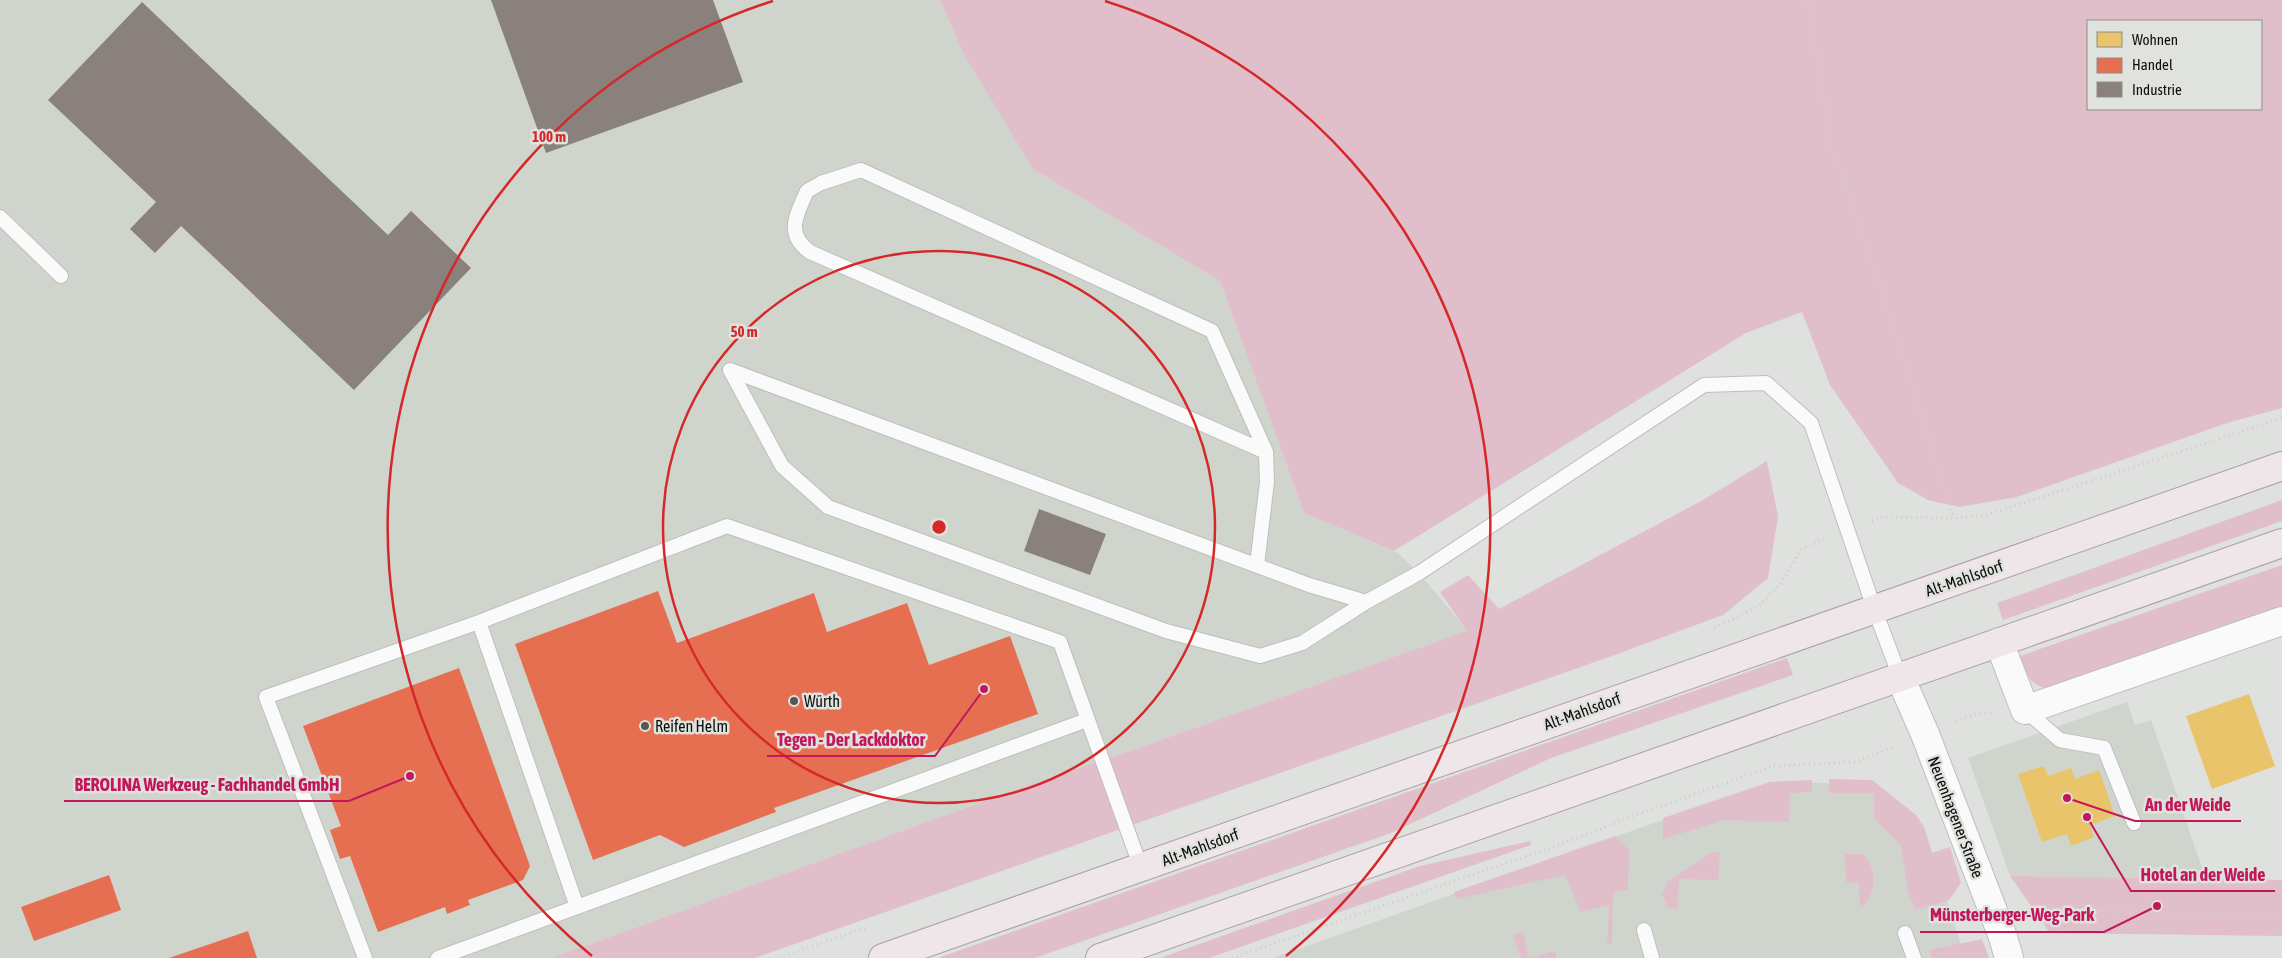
<svg xmlns="http://www.w3.org/2000/svg" width="2282" height="958" viewBox="0 0 2282 958" font-family="'Asap Condensed',sans-serif">
<style>
.built{fill:#cfd5cd}
.green{fill:#e0bfcb;fill-rule:evenodd}
.homes{fill:#e9c46a}
.shops{fill:#e76f51}
.industry{fill:#8a817c}
.lines{fill:none;stroke-linecap:round;stroke-linejoin:round}
.lane-casing{stroke:#bdbfbd;stroke-width:16}
.street-casing{stroke:#bdbfbd;stroke-width:30}
.primary-casing{stroke:#aca0a4;stroke-width:30}
.path{stroke:#cccdcc;stroke-width:3;stroke-dasharray:1 4;stroke-linecap:butt}
.lane{stroke:#fafafa;stroke-width:14}
.street{stroke:#fafafa;stroke-width:28}
.primary{stroke:#eee6e9;stroke-width:28}
.ring{fill:none;stroke:#d62828;stroke-width:2.5}
.poi-dot{fill:#565856;stroke:#dfe2dd;stroke-width:2}
.labels{text-anchor:middle;stroke-width:5;stroke-linejoin:round;paint-order:stroke}
.street-label{font-size:16px;fill:#0d0e0d;stroke:#dfe2dd}
.poi-label{font-size:16px;fill:#0d0e0d;stroke:#dfe2dd;text-anchor:start}
.centre{fill:#d62828;stroke:#dfe2dd;stroke-width:2.5}
.ring-label{font-size:15px;text-anchor:middle;font-weight:bold;fill:#d62828;stroke:#dfe2dd;stroke-width:5;stroke-linejoin:round;paint-order:stroke}
.leader{fill:none;stroke:#c2185b;stroke-width:2}
.callout-dot{fill:#c2185b;stroke:#dfe2dd;stroke-width:2}
.callout-label{font-size:18px;text-anchor:middle;font-weight:bold;fill:#c2185b;stroke:#dfe2dd;stroke-width:5;stroke-linejoin:round;paint-order:stroke}
</style>
<rect width="100%" height="100%" fill="#dfe1de"/>
<path class="built" d="M0 0H940L963 53 1033 169 1220 281 1304 513 1398 553 1419 573 1468 631 1133 750 1034 783 552 958H0Z
M2127 702 2135 725 2151 720 2206 879 2010 876 1968 758Z
M1770 782 1877 784 1924 827 1965 958H1273Z"/>
<path class="green" d="M940 0H2282V408L2227 423 2017 497 1959 507 1928 500 1898 483 1830 385 1802 312 1746 333 1394 551 1304 513 1220 281 1033 169 963 53ZM2088 21H2261V109H2088Z
M1767 461 1778 517 1768 578 1723 615 1609 657 755 958H552L1034 783 1133 750 1467 631 1440 592 1468 575 1499 609 1703 500Z
M2282 500V521L2003 620 1997 603Z
M2282 565V608L2053 690C2028 685 2029 678 2020 656Z
M1787 658 1793 675 1551 758 1391 833 1035 958H938Z
M1829 779 1872 780 1916 815 1924 827 1932 853 1950 847 1961 883 1949 900 1915 910 1908 891 1901 846 1874 818V793H1829Z
M1812 780V792L1790 793 1789 822 1724 820 1663 839V818L1770 782Z
M1615 836 1629 850 1628 890 1613 892 1612 944 1607 946 1609 905 1581 912 1565 875 1457 899 1454 892Z
M1530 841 1531 845 1209 958H1160L1420 866Z
M1712 852 1720 853 1718 880 1679 879 1677 909 1668 908 1662 895 1668 881Z
M1845 854H1863C1877 867 1878 897 1860 907L1859 883 1846 882Z
M2010 876 2282 880V936L2050 933Z
M1523 932 1528 958H1521L1513 935Z
M1982 939 1989 958H1932L1929 950Z
M1553 951 1556 952V958H1531Z"/>
<path class="homes" d="M2249 694 2275 766 2212 789 2186 716Z
M2044 766 2048 776 2071 768 2075 779 2099 770 2115 816 2090 825 2094 837 2071 846 2067 834 2042 842 2018 774Z"/>
<path class="shops" d="M658 591 677 643 814 593 827 632 907 603 929 665 1010 636 1038 714 774 808 776 812 684 847 660 835 593 860 515 644Z
M459 668 530 866 523 880 468 900 470 905 447 914 445 907 378 932 350 856 340 859 330 830 341 826 303 726Z
M109 875 121 910 34 941 21 907Z
M248 931 257 958H169Z"/>
<path class="industry" d="M491 0H713L743 82 546 153Z
M142 2 388 235 411 211 471 268 354 390 181 226 155 253 130 229 156 202 48 100Z
M1039 509 1106 534 1090 575 1024 551Z"/>
<g class="lines">
<defs>
<path id="lane" d="M0 217 61 276
M730 370 782 466 828 507 1166 631 1260 656 1302 643 1366 602 1419 573 1704 385 1766 383 1811 423 1874 608 1900 677
M730 370 1309 585 1366 602
M1257 565 1267 482 1266 452 1212 331 861 170 821 183 807 191C796 216 785 234 810 252L1266 452
M479 622 577 907
M2025 710 2060 740 2104 748 2134 823
M1644 930 1652 958
M1905 933 1914 958
M365 958 266 697 479 622 727 526 1060 642 1141 868
M438 958 1087 720"/>
<path id="street" d="M1999 642 2025 710 2282 621
M1900 677 1925 734 2003 937 2009 958"/>
<path id="primary" d="M883 958 2282 466
M1100 958 2282 543"/>
</defs>
<use href="#lane" class="lane-casing"/>
<use href="#street" class="street-casing"/>
<use href="#primary" class="primary-casing"/>
<path class="path" d="M1808 0 1831 146 1878 278 1954 518
M1872 521 1883 517 1954 518 1987 515 2282 418
M1715 628 1759 606 1781 583 1802 548 1824 539
M1956 721 1976 714 1991 713
M2028 910 2282 915
M779 958 865 928
M1232 958 1559 845 1636 815 1774 766 1856 762 1895 746"/>
<use href="#lane" class="lane"/>
<use href="#street" class="street"/>
<use href="#primary" class="primary"/>
</g>
<g class="ring">
<circle cx="939" cy="527" r="276"/>
<path d="M592 956A552 552 0 0 1 773 1M1105 1A552 552 0 0 1 1286 956"/>
</g>
<g class="poi-dot">
<circle cx="794" cy="701" r="5"/>
<circle cx="645" cy="726" r="5"/>
</g>
<g class="labels">
<g class="street-label">
<text transform="translate(1964 578) rotate(-19)" y="6">Alt-Mahlsdorf</text>
<text transform="translate(1582 711) rotate(-20)" y="6">Alt-Mahlsdorf</text>
<text transform="translate(1956 817) rotate(69)" y="6">Neuenhagener Straße</text>
<text transform="translate(1200 847) rotate(-20)" y="6">Alt-Mahlsdorf</text>
</g>
<g class="poi-label">
<text x="804" y="707">Würth</text>
<text x="655" y="732">Reifen Helm</text>
</g>
</g>
<circle cx="939" cy="527" r="8" class="centre"/>
<g class="ring-label">
<text x="549" y="142">100 m</text>
<text x="744" y="337">50 m</text>
</g>
<path class="leader" d="M984 689L935 756H767M410 776L349 801H64M2067 798L2135 821H2241M2087 817L2131 891H2275M2157 906L2104 932H1920"/>
<g class="callout-dot">
<circle cx="984" cy="689" r="5"/>
<circle cx="410" cy="776" r="5"/>
<circle cx="2067" cy="798" r="5"/>
<circle cx="2087" cy="817" r="5"/>
<circle cx="2157" cy="906" r="5"/>
</g>
<g class="callout-label">
<text x="851" y="746">Tegen - Der Lackdoktor</text>
<text x="207" y="791">BEROLINA Werkzeug - Fachhandel GmbH</text>
<text x="2188" y="811">An der Weide</text>
<text x="2203" y="881">Hotel an der Weide</text>
<text x="2012" y="921">Münsterberger-Weg-Park</text>
</g>
<rect x="2087" y="20" width="175" height="90" fill="#dfe2dd" stroke="#8b8d8a"/>
<rect x="2097" y="32" width="25" height="15" fill="#e9c46a" stroke="#8b8d8a"/>
<text x="2132" y="45" font-size="15" fill="#0d0e0d">Wohnen</text>
<rect x="2097" y="58" width="25" height="15" fill="#e76f51" stroke="#8b8d8a"/>
<text x="2132" y="70" font-size="15" fill="#0d0e0d">Handel</text>
<rect x="2097" y="82" width="25" height="15" fill="#8a817c" stroke="#8b8d8a"/>
<text x="2132" y="95" font-size="15" fill="#0d0e0d">Industrie</text>
</svg>
